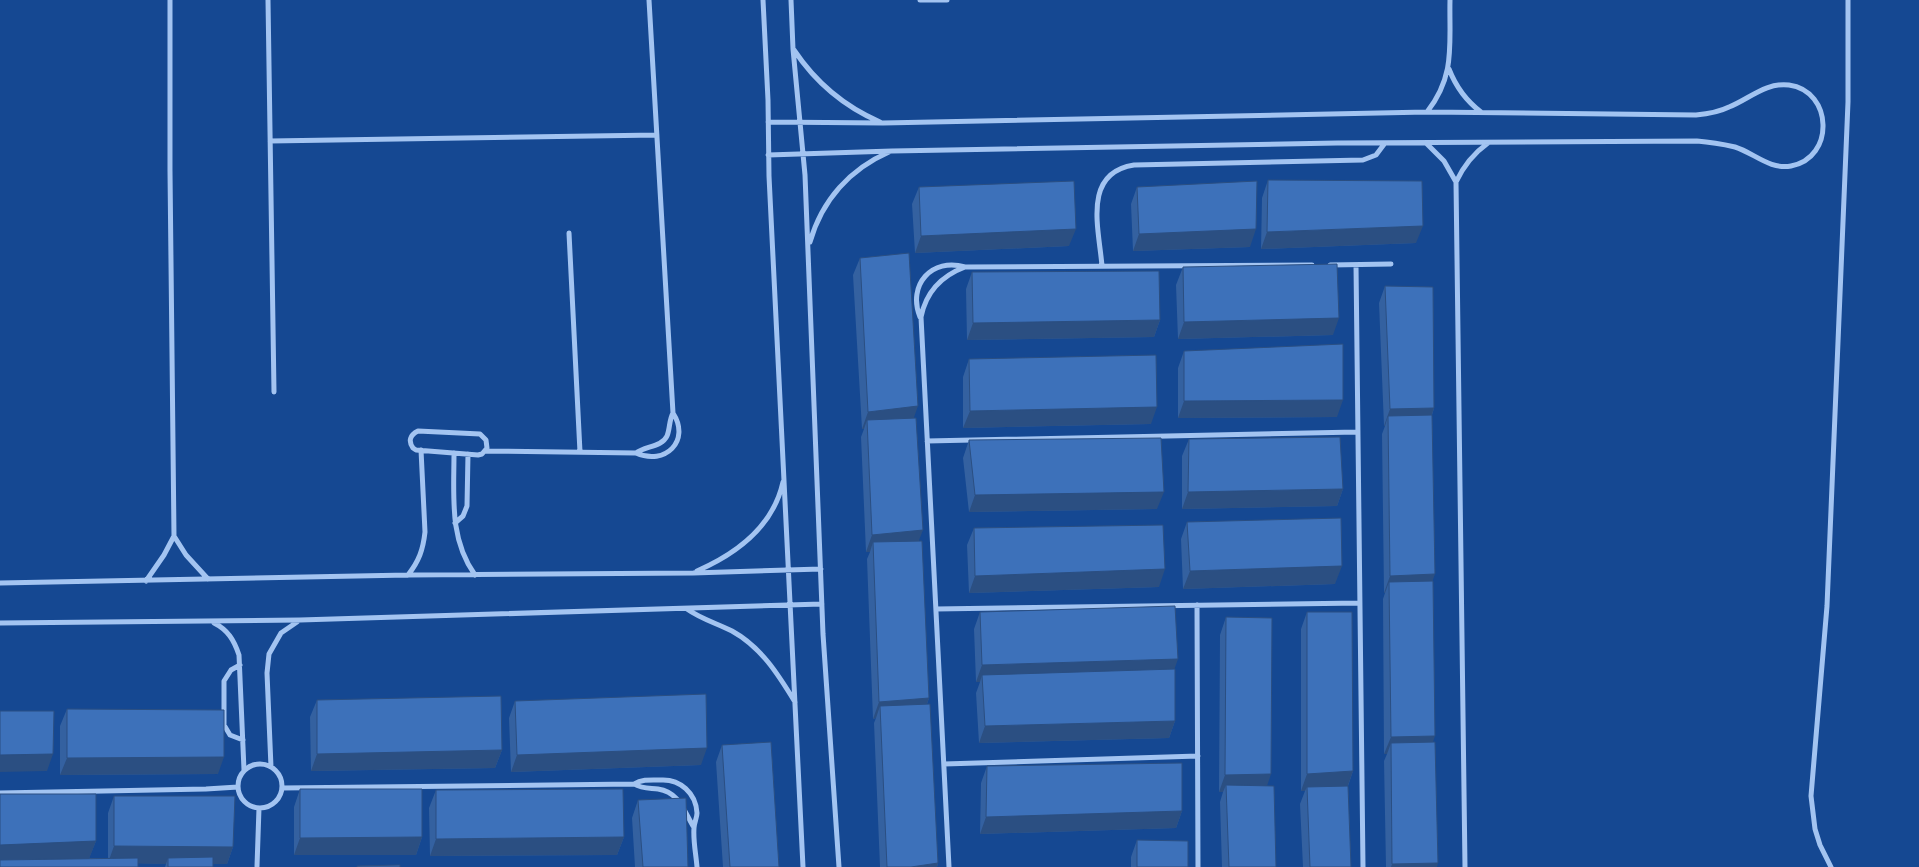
<svg xmlns="http://www.w3.org/2000/svg" width="1919" height="867" viewBox="0 0 1919 867" font-family="'Work Sans',sans-serif">
<style>
.lines{fill:none;stroke-linecap:round;stroke-linejoin:round}
.street{stroke:#a3c4f1;stroke-width:5}
.wall{fill:#3461a0}
.shaded-wall{fill:#2b4f82}
.building{fill:#3d71ba;stroke:#2b4f82}
</style>
<rect width="100%" height="100%" fill="#154892"/>
<g class="lines">
<path class="street" d="M268 0 274 392
M763 0 768 100 769 176 803 867
M791 0 793 49 805 175 823 634 839 867
M920 0H947
M794 50C816 83 843 106 880 122
M1449 69C1456 87 1465 100 1481 112
M1427 112C1456 75 1449 44 1450 0
M768 122 883 123 1427 112 1696 115C1707 114 1719 112 1729 107 1749 99 1766 82 1789 85 1833 91 1835 158 1791 166 1770 170 1754 153 1735 147 1722 144 1710 142 1697 141L1337 143 892 151 768 155
M270 141 657 135
M1426 143 1444 161 1456 182
M569 233 580 452
M810 242C822 200 850 169 889 152
M1330 265 1391 264
M1356 265 1363 867
M1102 266C1099 229 1082 173 1134 165L1363 160 1376 155 1385 143
M920 317C907 285 932 257 965 267L1312 265
M418 431 480 434 486 440 487 448 482 454 478 455 416 450 413 448C408 441 410 435 418 431Z
M927 441 1357 432
M485 451 636 453C665 466 691 441 673 413
M454 453C454 496 449 539 475 575
M636 453C645 446 662 447 667 436 670 429 669 420 673 413L649 0
M455 523 463 516 467 506 468 454
M174 536 186 555 208 579
M697 571C736 554 773 527 783 482
M408 575C419 561 423 550 425 532L421 450
M146 581 164 555 174 536 170 171V0
M0 583 408 575 693 573 821 569
M1197 605 1198 867
M687 609C701 619 716 623 732 631 761 647 778 674 795 702
M936 609 1360 603
M0 623 300 620 822 604
M214 623C228 630 234 640 239 655L244 770
M240 665 231 670 224 681V725L230 735 243 740
M944 764 1198 756
M238 786a22 22 0 1 1 44 0a22 22 0 1 1-44 0Z
M271 767 267 673 269 654 281 633 297 622
M634 784C642 779 651 780 661 780 680 779 696 793 697 813 697 818 694 823 694 828 693 841 696 854 697 867
M282 788 634 784C642 789 649 788 658 789 679 792 684 811 693 826
M0 793 206 789 238 787
M257 866 259 808
M949 867 921 317C926 292 941 276 965 267
M1465 867 1456 182C1464 165 1474 153 1488 143
M1831 867 1820 845 1815 829 1811 796 1827 606 1848 102V0"/>
</g>
<path class="wall" d="M1268 180 1416 243 1261 249 1262 198Z
M919 187 1069 246 915 253 912 204Z
M1137 187 1250 247 1133 251 1131 204Z
M860 258 914 418 919 541 929 698 927 704 938 863 937 867H880L874 723 876 718 873 719 867 559 870 552H866L861 437 864 429H862L853 275Z
M1183 267 1333 335 1178 339 1176 285Z
M972 272 1160 320 1154 337 967 340 966 289Z
M1385 286 1434 408 1432 415 1433 742 1437 867H1386L1384 761 1387 754H1384L1383 599 1385 593H1384L1382 434 1385 426H1384L1379 303Z
M1184 351 1337 417 1178 418V368Z
M969 359 1151 424 963 428V377Z
M1189 439 1343 489 1337 506 1182 509V456Z
M969 440 1157 509 969 512 963 458Z
M1187 522 1335 584 1183 589 1181 539Z
M974 528 1159 587 969 593 967 545Z
M980 612 1175 669V721L1169 738 979 743 976 693 980 682H976L974 629Z
M1307 612 1353 771 1348 786 1351 867H1303L1300 804 1305 791H1301V629Z
M1226 617 1267 786 1276 867H1222L1220 802 1223 792H1219L1220 635Z
M317 700 502 750 495 768 311 771 310 717Z
M515 701 701 765 511 772 509 718Z
M67 709 218 774 60 775V726Z
M722 745 779 867H723L716 762Z
M987 766 1182 811 1176 828 980 834 981 783Z
M300 789 422 837 416 855H294V807Z
M436 790 624 837 617 855 430 856 429 808Z
M114 796 233 847 227 864H213V867H165L166 864 138 863 0 867 96 841 89 858H108V813Z
M638 800 688 867H635L632 818Z
M1137 840 1188 867H1131V857Z"/>
<path class="shaded-wall" d="M1423 226 1416 243 1261 249 1267 232Z
M1076 229 1069 246 915 253 921 236Z
M1256 229 1250 247 1133 251 1139 234Z
M1339 318 1333 335 1178 339 1184 322Z
M1160 320 1154 337 967 340 973 323Z
M1343 400 1337 417 1178 418 1184 401Z
M918 406 912 423 867 420 864 429H862L868 412Z
M1157 407 1151 424 963 428 970 411Z
M1434 408 1428 426 1388 416 1385 426H1384L1390 409Z
M1343 489 1337 506 1182 509 1188 492Z
M1164 492 1157 509 969 512 975 495Z
M923 530 916 548 873 542 870 552H866L872 535Z
M1342 566 1335 584 1183 589 1190 571Z
M1165 569 1159 587 969 593 975 576Z
M1435 574 1429 591 1389 582 1385 593H1384L1390 576Z
M1178 659 1172 676 982 675 980 682H976L982 665Z
M929 698 923 715 880 706 876 718 873 719 879 702Z
M1175 721 1169 738 979 743 985 726Z
M1435 736 1429 754 1391 743 1387 754H1384L1391 737Z
M707 748 701 765 511 772 517 755Z
M502 750 495 768 311 771 317 754Z
M53 754 47 771 0 772V755Z
M224 757 218 774 60 775 67 758Z
M1353 771 1347 788 1307 787 1305 791H1301L1307 774Z
M1271 774 1265 792 1226 785 1223 792H1219L1225 775Z
M1182 811 1176 828 980 834 986 817Z
M422 837 416 855H294L300 838Z
M624 837 617 855 430 856 436 839Z
M96 841 89 859 0 862V845Z
M114 846 233 847 227 864H168V858L166 864 108 863Z
M938 863 937 867H911Z
M1438 863 1437 867H1391L1392 864Z"/>
<path class="building" d="M1268 180 1422 181 1423 226 1267 232Z
M1074 181 1076 229 921 236 919 187Z
M1257 181 1256 229 1139 234 1137 187Z
M909 253 918 406 868 412 860 258Z
M1337 264 1339 318 1184 322 1183 267Z
M1159 271 1160 320 973 323 972 272Z
M1385 286 1433 287 1434 408 1390 409Z
M1343 344V400L1184 401V351Z
M1156 355 1157 407 970 411 969 359Z
M1432 415 1435 574 1390 576 1388 416Z
M916 418 923 530 872 535 867 420Z
M1340 437 1343 489 1188 492 1189 439Z
M1161 438 1164 492 975 495 969 440Z
M1341 518 1342 566 1190 571 1187 522Z
M1163 525 1165 569 975 576 974 528Z
M922 541 929 698 879 702 873 542Z
M1433 581 1435 736 1391 737 1389 582Z
M1175 606 1178 659 982 665 980 612Z
M1307 612H1352L1353 771 1307 774Z
M1226 617 1272 618 1271 774 1225 775Z
M1175 669V721L985 726 982 675Z
M706 694 707 748 517 755 515 701Z
M501 696 502 750 317 754V700Z
M930 704 938 863 911 867H887L880 706Z
M67 709 224 710V757L67 758Z
M0 711H54L53 754 0 755Z
M771 742 779 867H730L722 745Z
M1435 742 1438 863 1392 864 1391 743Z
M1182 763V811L986 817 987 766Z
M1226 785 1274 786 1276 867H1229Z
M1348 786 1351 867H1310L1307 787Z
M300 789H422V837L300 838Z
M623 789 624 837 436 839V790Z
M0 794H96V841L0 845Z
M114 796H235L233 847 114 846Z
M686 798 688 867H643L638 800Z
M1137 840 1188 841V867H1137Z
M213 857V867H168V858Z
M138 858V867H0V860Z
M400 865V867H357V866Z"/>
</svg>
